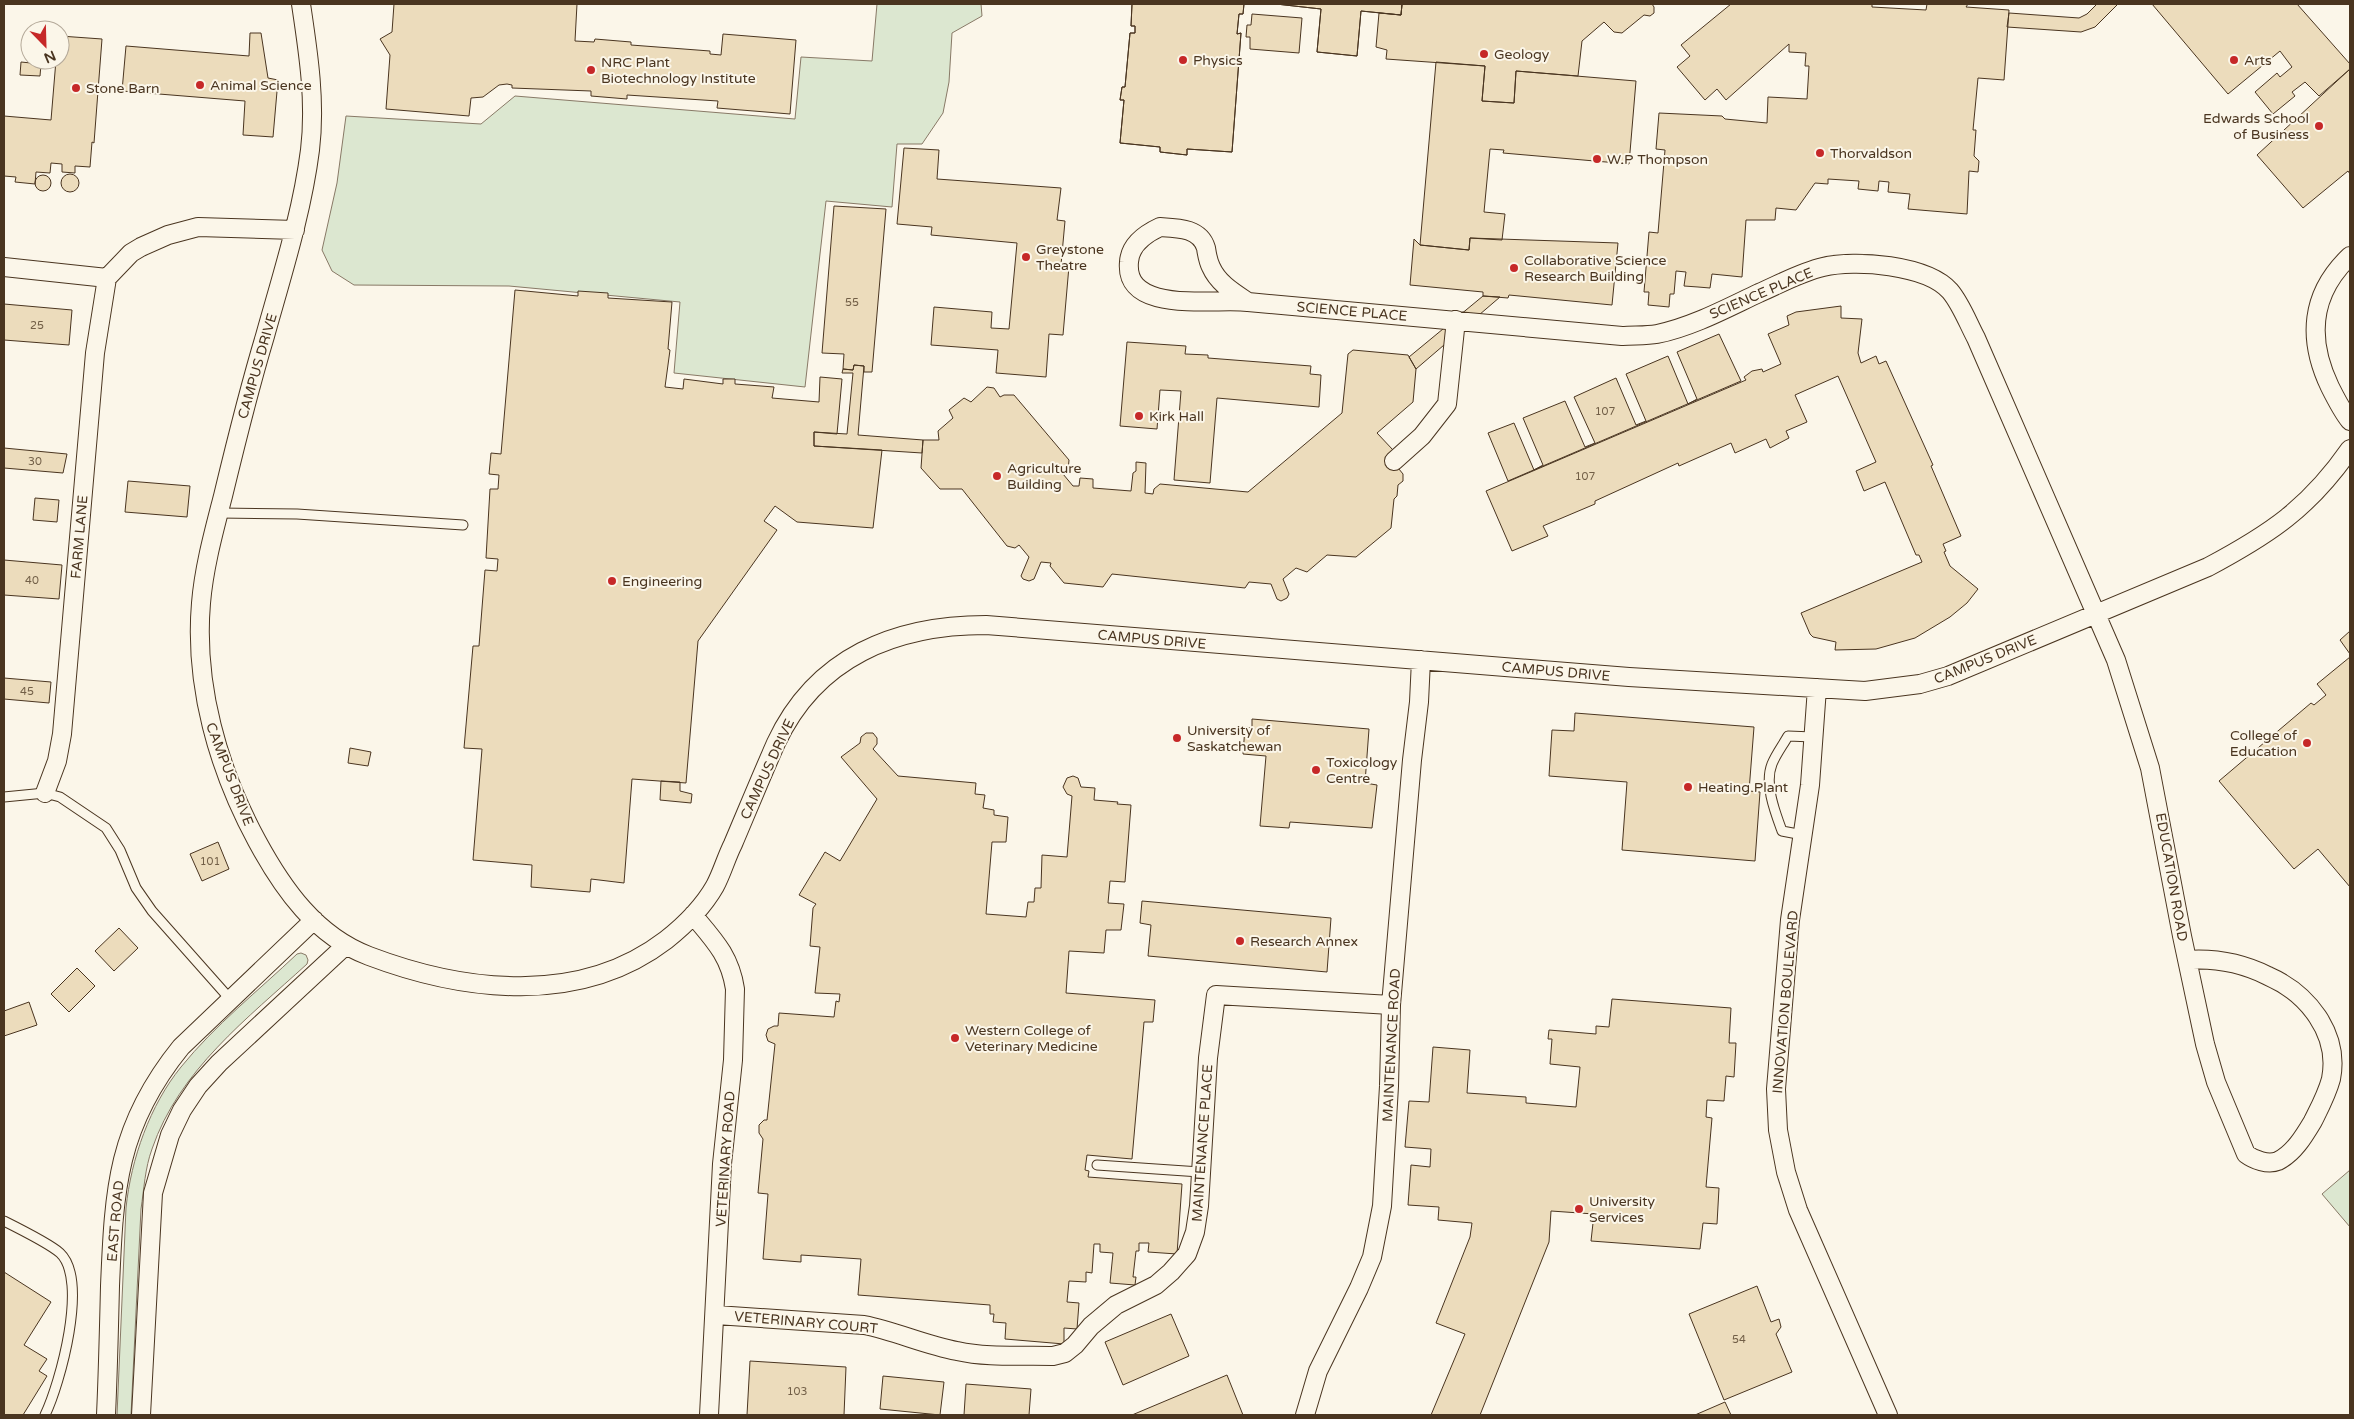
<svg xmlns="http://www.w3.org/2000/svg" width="2354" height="1419" viewBox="0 0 2354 1419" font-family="'Varela Round',sans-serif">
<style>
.green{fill:#dce7d0;stroke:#887966}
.building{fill:#ecdcbc;stroke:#4a3520}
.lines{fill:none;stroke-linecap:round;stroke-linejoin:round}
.service-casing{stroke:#4a3520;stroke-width:11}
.minor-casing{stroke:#4a3520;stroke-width:20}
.service{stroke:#fbf6e9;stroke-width:9}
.minor{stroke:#fbf6e9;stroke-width:18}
.poi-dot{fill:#c62828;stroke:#fbf6e9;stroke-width:2}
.labels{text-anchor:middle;stroke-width:4;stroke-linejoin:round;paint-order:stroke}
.number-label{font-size:11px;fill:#725f47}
.poi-label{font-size:14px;fill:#4a3520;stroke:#fbf6e9;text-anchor:start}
.street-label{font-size:14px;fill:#4a3520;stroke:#fbf6e9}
</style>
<rect width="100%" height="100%" fill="#fbf6e9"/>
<path class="green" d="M877 4H981L982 16 952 33 949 82 943 113 922 144H897L892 207 826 201 805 387 674 373 680 302 509 286 354 285 332 271 322 250 337 183 346 116 481 124 515 96 795 119 801 57 872 61Z
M301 953 306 955 308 960 307 964C248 1018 179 1070 152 1149 145 1168 144 1189 141 1209L131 1415H117L126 1208C131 1159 150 1105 181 1067 215 1025 258 991 297 954Z
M2350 1170V1227L2322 1194Z"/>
<path class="building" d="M394 4H577L575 41 594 42 595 39 631 42V45L710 51V54L721 55 723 34 796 40 790 114 717 108 718 101 627 95V99L591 96V91L512 88V85L507 84 499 85 483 97 471 98 469 116 386 109 390 55 380 39 392 32Z
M1132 4H1244L1243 14H1239L1237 34 1241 33 1232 152 1187 149V155L1160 152V147L1120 143 1124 100H1120L1122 87H1125L1130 33H1135V26H1131Z
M1132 4H1244L1243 14H1239L1237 34 1241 33 1232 152 1187 149V155L1160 152V147L1120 143 1124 100H1120L1122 87H1125L1130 33H1135V26H1131Z
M1276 4H1402L1401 15 1361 11 1357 56 1317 52 1321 9Z
M1276 4H1402L1401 15 1361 11 1357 56 1317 52 1321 9Z
M1402 4H1652L1654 7V13L1650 16 1644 15 1622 33 1614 32 1604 22 1582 41 1578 76 1516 71 1514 103 1482 101 1485 66 1386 59 1387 50 1376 47 1379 13 1401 15Z
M1731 4H1872V7L1926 10 1927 4H1968L1966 7 2009 10 2004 80 1978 78 1973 130H1976L1974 156 1979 161 1978 172 1969 171 1967 214 1908 209 1910 194 1888 192 1889 182 1879 181 1878 191 1858 189 1859 181 1828 179V184L1815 183 1796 210 1776 208 1775 220H1746L1742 277 1712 274 1710 288 1698 287 1684 286 1686 272 1676 271 1674 294H1670L1669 307 1648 305 1649 292H1644L1649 232 1658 233 1665 150 1656 149 1659 113 1722 116 1725 119 1767 123 1768 97 1807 99 1809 66H1805L1806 53 1789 52V44L1726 100 1717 89 1705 100 1677 67 1690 56 1681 45Z
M2097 4H2118L2095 27 2081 32 2007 27 2009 13 2079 18 2087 14Z
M2152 4H2297L2350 64V69L2319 96 2305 82 2292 92 2295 96 2273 114 2255 92 2277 73 2280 77 2292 67 2280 51 2228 94Z
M1252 14 1302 18 1299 53 1250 49V37H1246L1247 25H1251Z
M250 33H261L268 78 278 80 273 137 243 135 245 101 122 91 126 46 249 56Z
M60 36 102 39 94 143 92 142 90 167 75 166V173L62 172V164L51 163 50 173 36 172 35 184 15 182 16 177 4 176V116L51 120 56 60H60Z
M21 62 41 64 40 76 20 75Z
M1436 62 1485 66 1482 101 1514 103 1516 71 1636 81 1629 164 1503 153 1504 150 1490 149 1484 212 1505 214 1502 240 1470 238 1469 250 1420 245Z
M2350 69V174L2348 171 2303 208 2257 155Z
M904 148 939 150 937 179 1061 188 1057 220 1065 221 1061 265 1069 266 1063 335 1049 334 1046 377 996 373 998 350 931 345 934 307 992 312 991 328 1009 329 1017 243 931 235 932 227 897 224Z
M61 183a9 9 0 1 1 18 0a9 9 0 1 1-18 0Z
M35 183a8 8 0 1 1 16 0a8 8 0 1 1-16 0Z
M834 206 886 209 872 372H864V366L854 365 853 370 843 369 844 354 822 353Z
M1470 238 1618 243 1612 305 1509 295 1508 298 1483 296V292L1410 285 1414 239 1420 245 1469 250Z
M515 290 578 296V291L608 293V298L672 302 668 349 670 350 665 387 683 389 684 379 723 384V379H735V384L774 387 772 398 819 402 820 377 842 379 837 434 814 432V446L882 450 873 528 797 522 775 506 764 521 777 530 698 641 686 783 632 779 624 883 591 879 590 892 531 887 532 865 473 860 482 749 464 748 473 646H479L485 570 497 571 498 559 486 558 490 489H498L499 475 489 474 491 453 501 454Z
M1483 296 1500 297 1416 369 1409 357Z
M4 304 72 310 69 345 4 340Z
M1841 306V318L1862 319 1858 353 1861 363 1876 356 1879 364 1886 361 1933 465 1931 466 1961 536 1943 544 1946 551 1944 552 1950 566 1978 589 1967 603 1950 617 1915 638 1876 649 1835 650 1836 642 1813 637 1810 634 1801 613 1922 562 1919 555H1916L1885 482 1864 491 1856 471 1876 462 1838 376 1795 395 1807 422 1786 431 1789 438 1770 448 1766 439 1735 453 1731 443 1679 466 1678 463 1595 501V504L1543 526 1548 536 1512 551 1486 491 1746 380 1744 377 1752 371 1762 369 1763 372 1781 364 1768 334 1789 325 1787 316 1796 312Z
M1719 334 1741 381 1508 481 1488 433 1514 423 1534 470 1543 465 1523 418 1565 401 1585 447 1595 443 1574 397 1616 378 1636 425 1646 421 1626 374 1668 356 1688 404 1697 399 1677 352Z
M1127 342 1186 346 1185 354 1208 355V358L1311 366 1310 374 1321 375 1319 407 1217 398 1210 483 1174 480 1181 391 1160 390 1157 429 1120 426Z
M1353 350 1408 355 1416 369 1413 402 1377 433 1393 450 1390 458 1403 474V481L1398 485 1397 496 1394 499 1391 528 1356 557 1327 555 1307 572 1296 568 1283 579 1289 594 1287 598 1281 601 1277 599 1271 584 1249 582 1245 588 1112 574 1103 587 1064 583 1050 566 1051 563 1041 562 1034 579 1029 581 1023 579 1021 576 1029 557 1019 545 1015 548 1007 546 962 489H940L921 468 923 440H939L938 431 953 418 949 410 964 398 971 402 987 387 994 388 1000 397 1004 395H1014L1069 460 1068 471 1063 474 1073 486H1079L1080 478 1093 479V488L1131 491 1133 473 1136 471V462L1146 463 1145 493 1153 494 1154 489 1160 484 1248 492 1342 413 1348 354Z
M854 365 864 366 858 435 923 440 922 453 814 446V432L847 434 853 373H842L843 369 853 370Z
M4 448 67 454 63 473 4 468Z
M128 481 190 486 187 517 125 512Z
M35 498 59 500 57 522 33 520Z
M4 560 62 565 59 599 4 595Z
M2350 631V654L2340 640Z
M2350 657V887L2318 849 2294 869 2219 781 2311 703 2314 705 2326 695 2317 684Z
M4 678 51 682 49 703 4 699Z
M1575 713 1754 727 1749 791 1760 792 1755 861 1622 850 1627 782 1549 776 1552 730 1574 731Z
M1252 719 1369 729 1365 783 1377 785 1372 828 1290 822 1289 828 1260 826 1266 756 1243 754 1245 727 1252 728Z
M866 733H873L877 738V744L873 749 898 776 976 783 975 794 985 795 983 808 994 810V815L1008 817 1006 842H992L986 914 1026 917 1028 902H1034L1035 888H1041L1042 855 1067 857 1072 796 1067 794 1063 787 1067 778 1073 776 1078 778 1081 787 1095 788 1094 800 1118 802 1117 804 1131 805 1125 882 1110 881 1108 903 1124 904 1121 930H1106L1104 953 1069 951 1066 993 1155 1000 1153 1022H1144L1132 1159 1087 1155 1085 1170 1089 1171 1088 1177 1182 1184 1177 1254 1148 1252 1149 1243H1139V1251H1136L1133 1277H1136L1135 1285 1110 1283 1113 1253 1100 1252V1244H1094L1092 1273 1086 1272V1282L1069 1281 1067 1302 1079 1303 1077 1329 1064 1328V1344L1005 1339 1006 1323 993 1322 994 1314H990V1305L858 1295 861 1259 801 1255V1262L763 1259 768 1194 758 1193 763 1139 759 1133V1125L764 1120H767L775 1044 768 1041 766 1035 768 1029 774 1026H778L779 1013 834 1017 836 1001 839 1002 840 994 815 993 820 947 810 946 813 908 816 904 799 895 825 852 840 861 877 799 841 757 860 743 861 737Z
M350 748 371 752 368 766 348 763Z
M661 781 680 782V791L692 794 691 803 660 800Z
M218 842 229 869 202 881 190 854Z
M1142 901 1331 918 1327 972 1148 956 1151 925 1140 923Z
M119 928 138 948 114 971 95 951Z
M77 968 95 986 69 1012 51 994Z
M1612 999 1731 1008 1729 1043H1736L1734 1077 1726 1076 1724 1101 1707 1100 1706 1117 1712 1118 1706 1187 1719 1188 1717 1224 1703 1223 1700 1249 1591 1241 1594 1214 1551 1211 1549 1242 1480 1415H1431L1465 1334 1436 1323 1470 1237 1472 1223 1438 1220 1439 1207 1408 1205 1411 1165 1430 1167 1431 1149 1405 1147 1409 1101 1429 1102 1433 1047 1470 1050 1467 1093 1526 1097V1103L1576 1107 1580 1067 1550 1064 1552 1039H1548L1549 1030 1596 1034V1026L1609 1027Z
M29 1002 37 1025 4 1036V1011Z
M4 1272 51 1302 24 1345 47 1359 39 1371 47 1376 23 1415H4Z
M1757 1286 1771 1322 1779 1319 1781 1327 1776 1334 1792 1372 1724 1400 1689 1314Z
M1171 1314 1189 1356 1123 1385 1105 1342Z
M750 1361 846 1367 844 1415H747Z
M1227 1375 1243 1415H1132Z
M883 1376 944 1382 940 1415 880 1409Z
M966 1384 1031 1389 1029 1415H964Z
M1725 1402 1731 1415H1695Z"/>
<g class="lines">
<defs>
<path id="service" d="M219 513 297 514 463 525
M4 797 45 793 60 797 106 828 120 850 136 888 152 911 230 999
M1803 835 1782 831C1775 812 1764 784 1772 764 1776 754 1783 745 1788 736L1813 737
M1097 1165 1200 1172
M4 1221C18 1228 50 1244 60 1253 89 1280 60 1384 45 1415"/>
<path id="minor" d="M301 4C308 51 316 101 310 150 302 213 282 275 265 336 249 389 236 442 223 496 214 531 204 567 201 603 194 685 218 769 257 841 283 889 316 936 369 956 464 992 580 1006 666 940 685 925 703 907 715 886 722 873 726 858 733 844 747 811 761 777 776 743 816 657 895 625 986 625L1629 677 1865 691 1920 684 1948 676 2208 567C2270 534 2309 508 2350 449
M1160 227C1178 228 1200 228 1206 248 1207 255 1208 261 1211 267 1218 283 1233 292 1248 302 1215 298 1124 315 1129 262 1130 244 1145 234 1160 227Z
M2350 256C2310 294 2307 339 2330 387 2336 399 2342 411 2350 421
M4 267 107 278
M1248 302 1622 336C1633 335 1646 336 1657 334 1692 327 1727 308 1759 293 1780 284 1801 272 1823 267 1855 259 1927 265 1950 291 1961 304 1968 323 1976 338L2116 660 2150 768 2182 936 2205 1044 2216 1082 2246 1154C2254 1160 2268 1165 2278 1161 2294 1153 2304 1136 2313 1121 2320 1107 2327 1094 2331 1079 2340 1033 2307 993 2268 976 2242 963 2216 958 2187 960
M1394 461 1422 436 1447 404 1456 320
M1817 688 1810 785 1790 920 1776 1089 1778 1130 1786 1172 1798 1210 1888 1415
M45 793 57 761 62 734 95 353 107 278 131 253 141 247 168 235 198 227 295 230
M693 915C714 940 730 956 735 989L733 1060 722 1164 709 1415
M716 1315 864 1325C895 1331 925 1345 957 1351 988 1358 1021 1355 1053 1356L1065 1353 1075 1345 1091 1326 1116 1305 1156 1285 1171 1272 1187 1254 1195 1232 1199 1206 1208 1058 1216 995 1391 1005
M106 1415C108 1372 109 1329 110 1286 114 1189 117 1126 181 1047L314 920
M141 1415 153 1193 170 1135 182 1110 198 1086 219 1063 345 946
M1305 1415 1318 1371 1359 1288 1372 1257 1382 1206 1389 1086 1391 1005 1412 760 1419 702 1421 660"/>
</defs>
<use href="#service" class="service-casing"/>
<use href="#minor" class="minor-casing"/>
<use href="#service" class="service"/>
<use href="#minor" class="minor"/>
</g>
<g class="poi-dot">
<circle cx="1484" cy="54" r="5"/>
<circle cx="1183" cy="60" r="5"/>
<circle cx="2234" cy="60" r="5"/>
<circle cx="591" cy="70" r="5"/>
<circle cx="200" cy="85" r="5"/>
<circle cx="76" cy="88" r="5"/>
<circle cx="2319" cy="126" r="5"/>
<circle cx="1820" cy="153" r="5"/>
<circle cx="1597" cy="159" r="5"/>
<circle cx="1026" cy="257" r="5"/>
<circle cx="1514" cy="268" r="5"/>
<circle cx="1139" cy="416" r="5"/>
<circle cx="997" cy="476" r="5"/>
<circle cx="612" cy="581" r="5"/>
<circle cx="1177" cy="738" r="5"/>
<circle cx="2307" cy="743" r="5"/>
<circle cx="1316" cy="770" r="5"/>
<circle cx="1688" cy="787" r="5"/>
<circle cx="1240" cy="941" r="5"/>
<circle cx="955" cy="1038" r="5"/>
<circle cx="1579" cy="1209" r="5"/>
</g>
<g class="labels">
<g class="number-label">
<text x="852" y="306">55</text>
<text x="37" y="329">25</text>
<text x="1605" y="415">107</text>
<text x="35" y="465">30</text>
<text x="1585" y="480">107</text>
<text x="32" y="584">40</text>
<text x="27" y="695">45</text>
<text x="210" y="865">101</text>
<text x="1739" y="1343">54</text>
<text x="797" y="1395">103</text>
</g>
<g class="poi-label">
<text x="1494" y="59">Geology</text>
<text x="1193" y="65">Physics</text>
<text x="2244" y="65">Arts</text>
<text x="601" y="67">NRC Plant<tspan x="601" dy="16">Biotechnology Institute</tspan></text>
<text x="210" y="90">Animal Science</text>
<text x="86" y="93">Stone Barn</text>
<text x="2309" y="123" text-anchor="end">Edwards School<tspan x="2309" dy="16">of Business</tspan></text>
<text x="1830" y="158">Thorvaldson</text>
<text x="1607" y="164">W.P Thompson</text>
<text x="1036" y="254">Greystone<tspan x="1036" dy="16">Theatre</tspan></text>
<text x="1524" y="265">Collaborative Science<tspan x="1524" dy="16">Research Building</tspan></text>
<text x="1149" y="421">Kirk Hall</text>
<text x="1007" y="473">Agriculture<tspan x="1007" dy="16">Building</tspan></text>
<text x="622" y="586">Engineering</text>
<text x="1187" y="735">University of<tspan x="1187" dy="16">Saskatchewan</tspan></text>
<text x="2297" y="740" text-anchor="end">College of<tspan x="2297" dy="16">Education</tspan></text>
<text x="1326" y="767">Toxicology<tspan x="1326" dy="16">Centre</tspan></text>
<text x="1698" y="792">Heating Plant</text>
<text x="1250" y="946">Research Annex</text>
<text x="965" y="1035">Western College of<tspan x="965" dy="16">Veterinary Medicine</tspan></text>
<text x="1589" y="1206">University<tspan x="1589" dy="16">Services</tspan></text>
</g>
<g class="street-label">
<text transform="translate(1761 293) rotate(-23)" y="5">SCIENCE PLACE</text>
<text transform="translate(1352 311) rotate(5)" y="5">SCIENCE PLACE</text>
<text transform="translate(257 366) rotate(-74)" y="5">CAMPUS DRIVE</text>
<text transform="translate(79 537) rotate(-85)" y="5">FARM LANE</text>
<text transform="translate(1152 639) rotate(5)" y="5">CAMPUS DRIVE</text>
<text transform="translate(1985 659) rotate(-22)" y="5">CAMPUS DRIVE</text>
<text transform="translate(1556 671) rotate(5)" y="5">CAMPUS DRIVE</text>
<text transform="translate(767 769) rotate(-65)" y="5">CAMPUS DRIVE</text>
<text transform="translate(230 774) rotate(69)" y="5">CAMPUS DRIVE</text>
<text transform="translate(2172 877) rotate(80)" y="5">EDUCATION ROAD</text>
<text transform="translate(1785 1002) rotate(-85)" y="5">INNOVATION BOULEVARD</text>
<text transform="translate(1391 1045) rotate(-87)" y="5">MAINTENANCE ROAD</text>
<text transform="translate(1202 1143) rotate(-86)" y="5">MAINTENANCE PLACE</text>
<text transform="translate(725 1159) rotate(-86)" y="5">VETERINARY ROAD</text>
<text transform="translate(115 1221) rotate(-85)" y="5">EAST ROAD</text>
<text transform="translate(806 1322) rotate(5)" y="5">VETERINARY COURT</text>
</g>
</g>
<rect width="2354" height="1419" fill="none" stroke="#4a3520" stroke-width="10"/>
<g transform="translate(45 45) rotate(157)"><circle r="24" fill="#fbf6e9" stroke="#b4a999"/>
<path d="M0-4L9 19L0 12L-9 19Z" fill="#c62828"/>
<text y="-8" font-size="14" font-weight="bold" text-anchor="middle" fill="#4a3520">N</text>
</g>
</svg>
